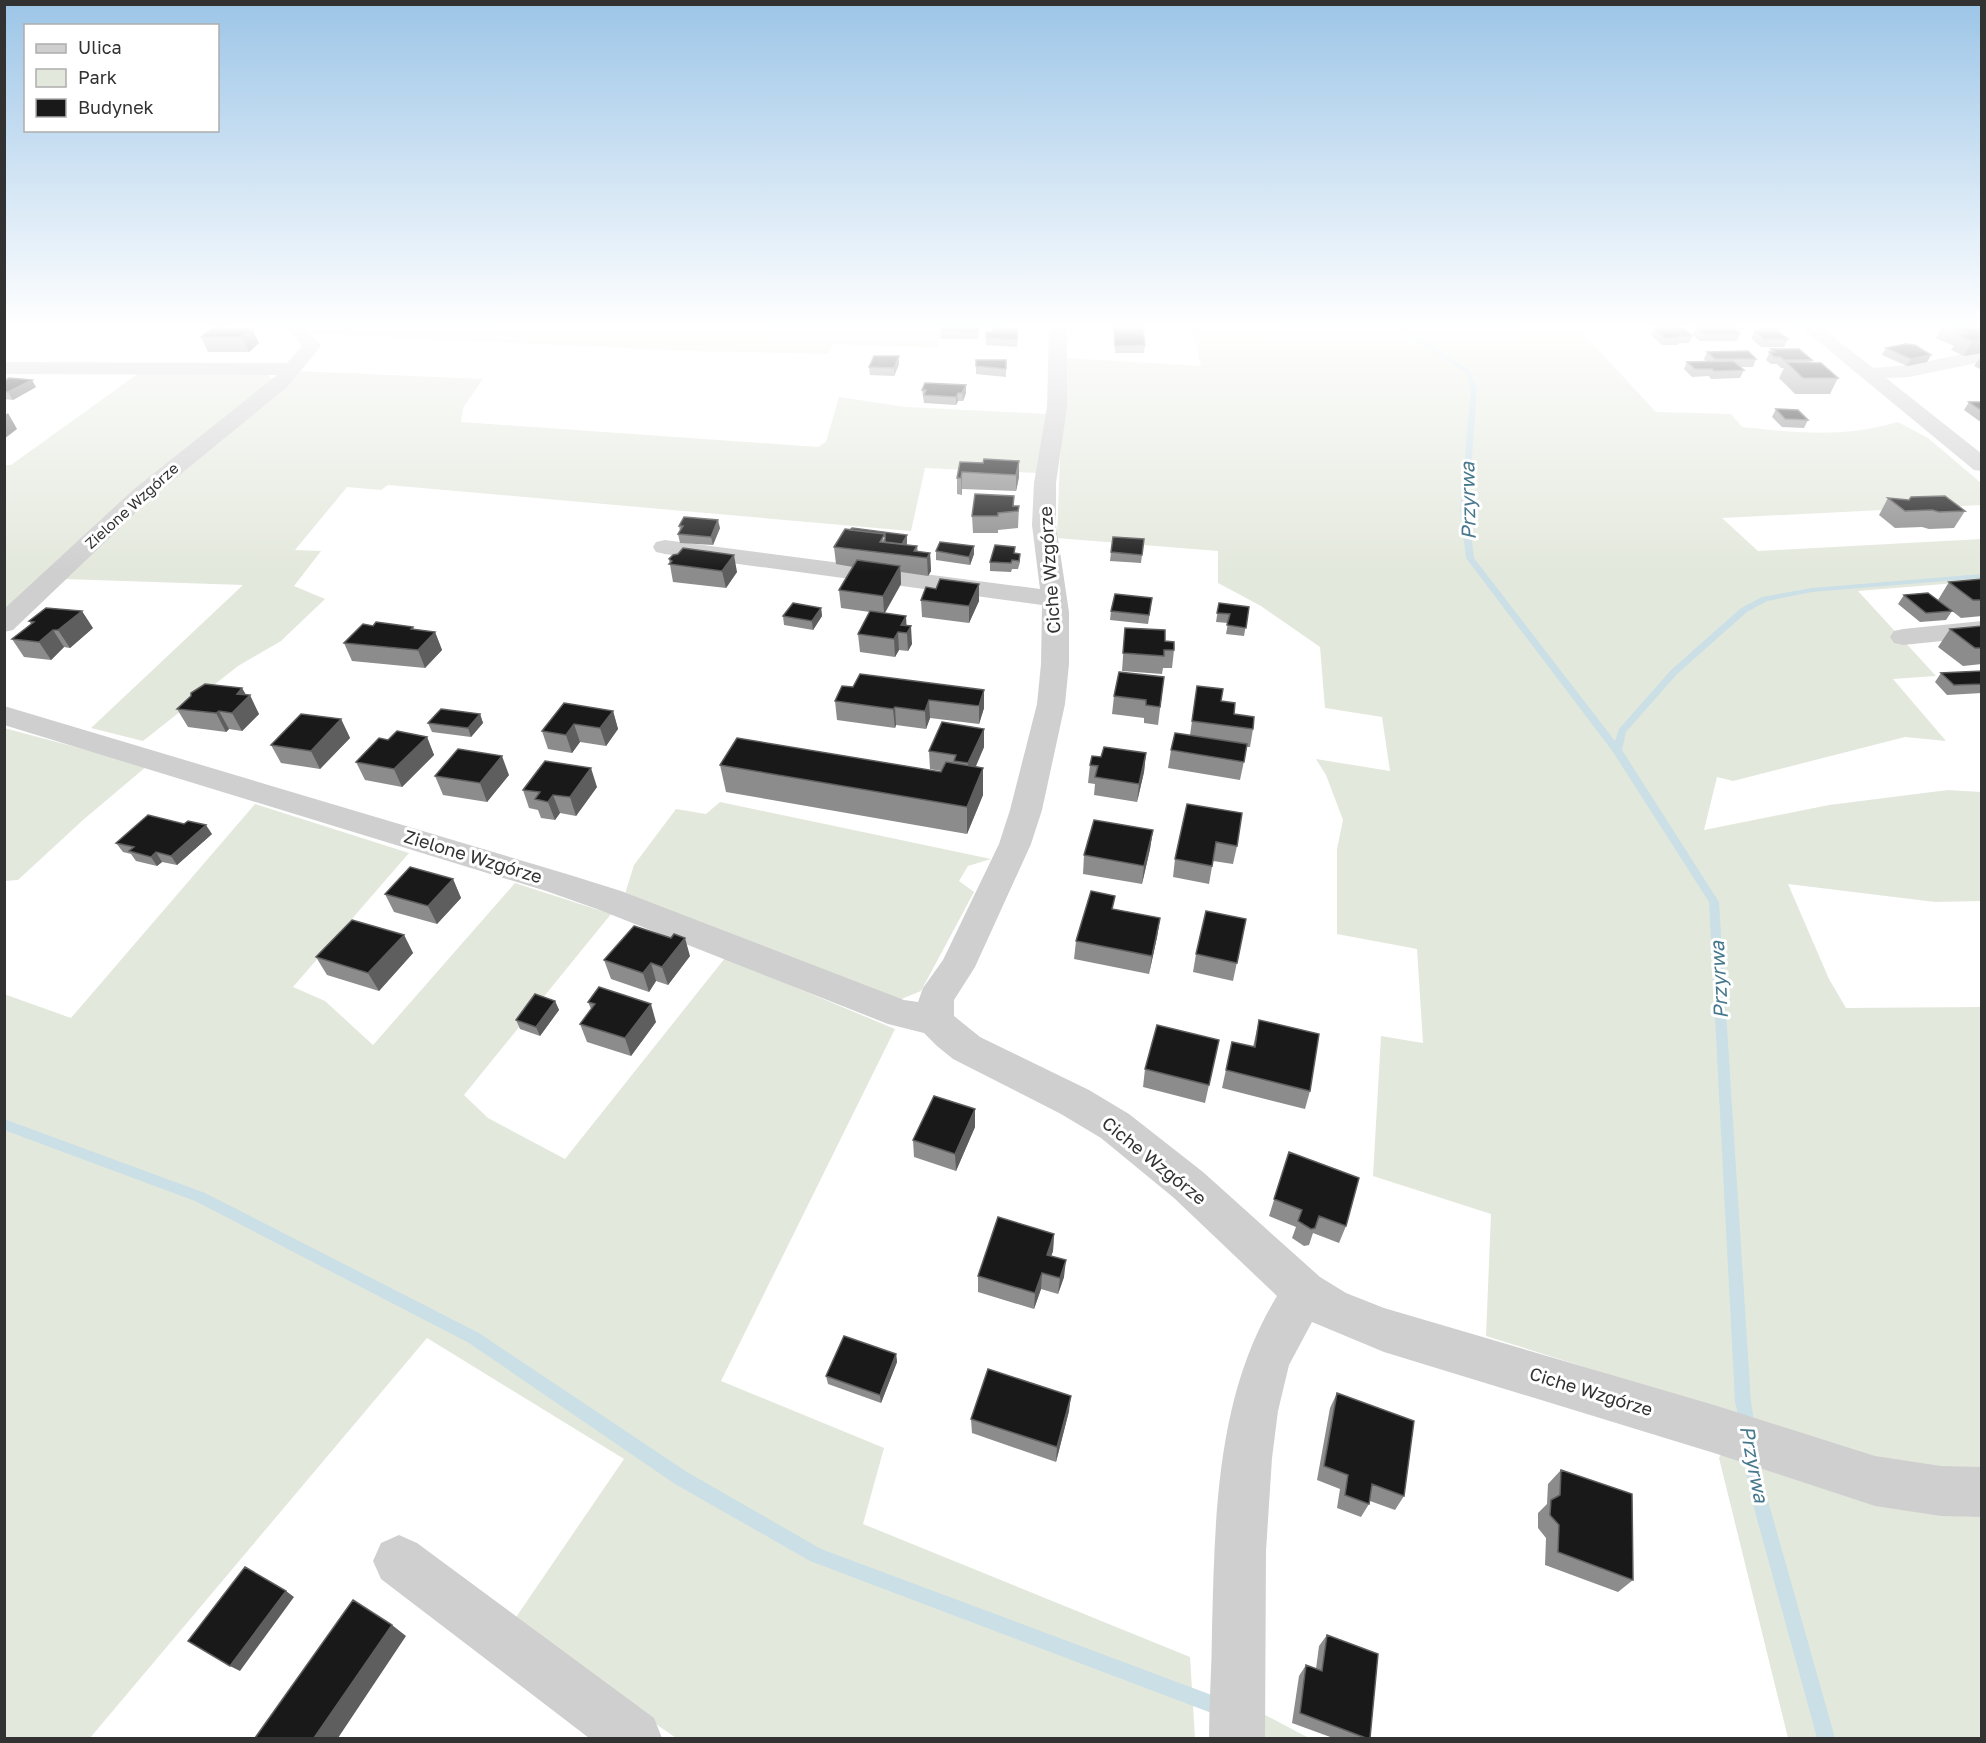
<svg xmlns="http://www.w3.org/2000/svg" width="1986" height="1743" viewBox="0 0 1986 1743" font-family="'Golos Text',sans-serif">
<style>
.green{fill:#e3e8dc}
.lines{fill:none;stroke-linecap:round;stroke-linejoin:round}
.stream{fill:#cbdfe6;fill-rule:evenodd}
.minor{fill:#cfcfcf;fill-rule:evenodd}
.wall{fill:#8c8c8c}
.shaded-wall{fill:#5e5e5e}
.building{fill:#191919;stroke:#5e5e5e;stroke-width:1.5}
.labels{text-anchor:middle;stroke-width:6;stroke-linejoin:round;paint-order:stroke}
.far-street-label{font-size:15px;fill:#323232;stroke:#fff}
.street-label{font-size:18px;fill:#323232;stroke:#fff}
.water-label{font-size:20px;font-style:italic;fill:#47788d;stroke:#fff}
</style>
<rect width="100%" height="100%" fill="#fff"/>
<path class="green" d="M306 328H941L938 348 833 344 829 354 688 351 316 334Z
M1192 328H1578L1656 412 1731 414 1742 427C1799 433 1842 438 1898 422L1928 438 1981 483V505L1722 518 1758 551 1981 539V581L1858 591 1936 676 1893 679 1946 741 1905 737 1733 781 1717 777 1704 830 1829 805 1948 790 1981 792V901L1935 902 1788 884 1829 979 1846 1008 1981 1007V1472L1906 1468 1486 1336 1491 1214 1373 1176 1381 1036 1423 1043 1417 949 1337 934V849L1343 820 1326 775 1316 759 1390 771 1382 717 1325 708 1320 647 1261 606 1218 583V551L1057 538 1060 460 1067 358 1201 366Z
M298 371 483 379 463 408 461 422 818 447 826 442 839 397 906 407 1047 414 1037 473 925 468 911 531 388 485 381 490 347 487 295 550 321 551 294 586 325 599 281 641 238 666 143 741 91 728 243 585 64 579 165 481Z
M145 373H267L271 379 263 389 5 611V465H11L136 375Z
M4 728 147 766 83 820 18 880 5 881Z
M720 802 991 859 968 866 959 881 974 892 921 991 899 1000 625 894 634 865 676 809 706 814Z
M255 804 409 853 293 987 325 1001 373 1045 515 883 611 914 464 1095 488 1118 565 1159 725 958 895 1029 721 1381 884 1448 863 1524 1190 1657 1195 1738H676L587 1676 510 1626 624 1459 427 1338 90 1738H5L4 994 71 1018Z
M1724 1448 1981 1509V1738H1788L1719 1458Z
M1265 1715 1309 1738H1263Z"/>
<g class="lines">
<path class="stream" d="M1397 328H1404L1470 370 1477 389 1468 510 1474 558 1615 741 1619 729 1671 670 1741 608 1762 597 1812 588 1982 574V578L1812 592 1767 601 1747 612 1677 674 1626 732 1622 750 1719 902 1751 1402 1755 1427 1752 1432 1747 1435 1742 1432 1735 1402 1709 902 1613 752 1466 558 1460 510 1471 389 1465 372Z
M4 1119 205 1193 479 1333 687 1472 821 1549 1209 1694 1215 1697 1218 1703 1215 1709 1209 1712 810 1561 675 1484 469 1343 195 1201 4 1130Z
M1751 1446 1756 1449 1759 1454 1765 1490 1835 1738H1817L1749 1490 1743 1454 1746 1449Z"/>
<path class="minor" d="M288 328H306L321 346 287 387 149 500 13 630 4 632V609L133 490 277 375 4 374V362L287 363 302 346Z
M1049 328H1067V407L1056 483V525L1069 612V664L1065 704 1042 810 1031 844 975 967 954 1000V1016L980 1037 1089 1090 1129 1114 1203 1172 1320 1277 1346 1293 1384 1308 1714 1405 1875 1456 1941 1466 1982 1467V1517L1941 1516 1875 1506 1714 1453 1384 1352 1312 1322 1289 1365 1278 1411 1272 1458 1266 1551 1265 1738H1209C1209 1702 1212 1665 1212 1629 1215 1516 1216 1395 1277 1296L1174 1198 1101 1138 1061 1114 953 1059 937 1046 924 1033 888 1024 597 909 546 891 4 725V706L570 875 621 891 904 1000 918 1002 923 988 943 960 999 844 1010 810 1037 704 1041 664 1042 605 665 554 656 552 653 547 656 542 665 540 1040 589 1032 525 1034 483 1047 407Z
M1802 328H1822L1873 368 1909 365 1982 350V362L1909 377 1886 378 1982 454V471L1974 470Z
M1982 621V637L1903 645 1894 643 1890 637 1894 631 1903 629Z
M399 1535 417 1543 654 1718 662 1738H589L381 1579 373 1561 381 1543Z"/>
</g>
<path class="wall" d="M979 328 978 339H941V331Z
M1114 328 1145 345 1144 353H1115Z
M1654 328 1692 336 1689 343H1679L1678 345H1662L1651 335Z
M1696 328H1744L1743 330H1737L1740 334 1737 341H1700L1693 335Z
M1758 328H1781L1780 330H1760Z
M1942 328H1981L1982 353 1964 356 1951 350 1954 346 1936 338Z
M252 329 259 343 249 352H208L201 337Z
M1755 331 1788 339 1784 347H1761L1751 338Z
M986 332 1018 336 1017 347 986 345Z
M1886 348 1931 355 1927 362 1907 366 1882 355Z
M1771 349 1812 360 1811 362 1838 378 1830 394H1795L1779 378 1784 368H1781L1777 364H1771L1766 360Z
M1707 352 1756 359 1753 367H1740L1744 370 1740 378 1711 379 1709 376 1692 377 1684 369 1687 362 1706 361 1704 359Z
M899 356V364L894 376 870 375 869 367Z
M1979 359H1982V370L1974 366Z
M1006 360V377L976 374V366Z
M4 381 36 387 13 400 4 399Z
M922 390 966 393 963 401H958L956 405 924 403Z
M1969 402H1982V423L1964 410Z
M1776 409 1808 420 1804 428 1782 427 1772 417Z
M1019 461V477L1016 491 962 489V495L957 494V478L960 462 983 463Z
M1014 496V506H1019L1018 528 998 530V533H973L972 516Z
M1888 498 1965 511 1954 528 1929 529 1922 527 1895 528 1879 515Z
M679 526 720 528 713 545 680 543 678 534 680 531Z
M907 535V545L917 546 918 552 930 553 931 571 928 576 901 572V584L885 613 906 626 912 644 908 651 899 650 895 657 860 652 858 634 870 612 841 608 839 590 853 567 836 564 834 547Z
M1144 539 1141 563 1110 561 1111 552Z
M974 546V554L970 565 936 560V551Z
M1020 554V562L1018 569H1012L1011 572 990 571V562Z
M669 559 737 572 726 588 673 582Z
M1982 579V616L1961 618 1938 600 1949 582Z
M979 584V601L969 623 922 617 921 600 936 589Z
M1904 595 1952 611 1946 620 1920 622 1898 604Z
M1219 603 1249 607 1244 636 1226 634 1228 623 1216 622Z
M1151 606 1148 624 1110 620 1111 611Z
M821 608 822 616 813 630 784 625 783 616Z
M29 621 93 628 70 648 64 647 51 660 24 657 12 639 31 624Z
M373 626 413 627 414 629 435 632 442 650 425 668 352 661 344 643Z
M1982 626V664L1963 666 1938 647 1950 629Z
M1125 628 1165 641 1174 650 1172 668H1163L1162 674 1122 671Z
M1982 671V693L1947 695 1935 682 1941 673Z
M860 674 984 708 979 724 930 718 926 729 896 725 895 728 837 720 835 701 853 687Z
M1164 677 1158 725 1144 723V718L1112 714 1114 696Z
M1197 686 1221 701 1234 714 1253 729 1250 747H1247L1240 780 1168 768 1171 750 1190 735Z
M246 695 259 714 242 731 229 729 226 732 188 727 177 709Z
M613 711 618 729 606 746 580 742 572 753 548 749 542 731Z
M480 714 483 723 471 737 432 732 428 723Z
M341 719 350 738 320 769 281 763 271 745Z
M984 729V747L976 766 983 768V795L967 834 726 792 720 765 941 772V771L930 769 929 751Z
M427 737 434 755 402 787 365 780 356 762 388 740Z
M1146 753 1144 772 1137 802 1094 795 1095 784 1088 783 1090 765 1101 757Z
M509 775 487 802 443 795 435 776Z
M597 787 576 816 560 813 555 820 541 818 538 810 529 808 523 790Z
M1187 804 1237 846 1233 864 1213 861 1209 884 1173 877 1175 859Z
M1153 830 1150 849 1142 884 1083 874 1084 855Z
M212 834 177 865 162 862 157 866 136 861 131 854 123 852 116 843Z
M453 879 461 898 437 924 394 912 385 894Z
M1114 909 1160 918 1157 937 1149 974 1074 959 1076 941Z
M1246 919 1233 981 1193 972 1196 954Z
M404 935 413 953 379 991 327 975 316 957Z
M690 956 668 985 656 981 649 992 611 979 604 960Z
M555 1001 559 1010 540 1036 520 1029 516 1020Z
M588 1002 656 1022 631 1056 587 1042 580 1024 591 1009Z
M1259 1020 1310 1091 1305 1109 1222 1088 1232 1042 1253 1047Z
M1219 1040 1205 1103 1143 1087 1145 1069Z
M975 1109V1127L956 1171 914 1157 913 1140Z
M1289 1152 1346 1226 1339 1243 1313 1233 1309 1245 1304 1246 1292 1238 1296 1227 1269 1216Z
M1054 1234 1053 1251 1051 1256 1064 1277 1058 1294 1041 1289 1034 1309 978 1292V1276Z
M896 1354 897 1362 881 1403 828 1384 826 1376Z
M1337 1393 1404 1496 1395 1510 1370 1501 1369 1504 1361 1517 1337 1508 1340 1489 1317 1480 1330 1408Z
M1069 1411 1056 1462 972 1433 971 1419Z
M1561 1470 1633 1580 1618 1592 1545 1565 1546 1538 1538 1528V1513L1547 1504 1548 1484Z
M1327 1635 1370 1738H1333L1292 1723 1299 1676 1306 1665 1316 1669 1319 1646Z"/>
<path class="shaded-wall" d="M252 329 259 343 249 352 242 337Z
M1982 339V353L1964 356 1972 341Z
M1931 355 1927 362 1907 366 1911 359Z
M899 356V364L894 376V368Z
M32 380 36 387 13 400 8 392Z
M966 385V393L963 401 962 393Z
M958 393V401L956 405V397Z
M8 413 17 429 4 439V416Z
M1019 461V477L1016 491V475Z
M962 472V495L961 478Z
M718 520 720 528 713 545 711 537Z
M907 535V543L902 553 901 545Z
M974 546V554L970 565 969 557Z
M930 553 931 571 928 576 927 558Z
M734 555 737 572 726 588 722 571Z
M900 566 901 584 884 614 883 596Z
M979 584V601L969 623V606Z
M821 608 822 616 813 630 812 621Z
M82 611 93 628 70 648 58 630Z
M906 616 907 633 901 625Z
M911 626 912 644 908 651 907 633Z
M53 630 64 647 51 660 39 642Z
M435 632 442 650 425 668 418 650Z
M898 632 899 650 895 657 894 639Z
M242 688 248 698 250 695 259 714 242 731 232 713 237 694Z
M984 690V708L979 724V706Z
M929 700 930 718 926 729 925 711Z
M895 707 896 725 895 728 893 709Z
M219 711 229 729 226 732 216 713Z
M613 711 618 729 606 746 600 728Z
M480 714 483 723 471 737 468 728Z
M341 719 350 738 320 769 311 751Z
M574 724 580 742 572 753 566 735Z
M984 729V747L969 782 968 763Z
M427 737 434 755 402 787 394 769Z
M1146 753 1144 772 1137 802 1139 784Z
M502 756 509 775 487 802 480 783Z
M591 768 597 787 576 816 570 797Z
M983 768V795L967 834V807Z
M553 795 560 813 555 820 548 802Z
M206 825 212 834 177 865 171 856Z
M1153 830 1150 849 1142 884 1144 866Z
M156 852 162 862 157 866 151 857Z
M453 879 461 898 437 924 428 906Z
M1160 918 1157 937 1149 974 1152 956Z
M404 935 413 953 379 991 368 973Z
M685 938 690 956 668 985 662 967Z
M651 963 656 981 649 992 643 973Z
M555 1001 559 1010 540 1036 536 1027Z
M651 1004 656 1022 631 1056 625 1038Z
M975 1109V1127L956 1171 955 1154Z
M1054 1234 1053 1251 1046 1271 1047 1255Z
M1066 1260 1064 1277 1058 1294 1060 1278Z
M1042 1273 1041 1289 1034 1309 1035 1293Z
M896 1354 897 1362 881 1403 880 1395Z
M1071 1396 1069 1411 1056 1462 1057 1447Z
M286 1591 294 1597 240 1671 230 1666Z
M392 1625 406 1636 338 1738H314Z"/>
<path class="building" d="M212 328 252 329 242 337H201Z
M942 328H978V332L941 331Z
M993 328 1018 329 1017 340 986 338V332H992Z
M1114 328H1143L1145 345 1115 346Z
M1654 328H1684L1692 336H1680L1681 337 1665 338Z
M1697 328H1734L1740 334H1703Z
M1954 328H1982V339L1972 341 1959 335 1968 334Z
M1755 331H1778L1788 339H1764Z
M1905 344 1915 345 1931 355 1911 359 1886 348Z
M1771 349H1799L1812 360H1784L1780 357H1774L1769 352H1775Z
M1748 351 1756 359H1715L1707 352Z
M874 356H899L894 368 869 367Z
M976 360H1006V369L976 366Z
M1733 361 1744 370 1714 371 1712 369H1695L1687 362Z
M1786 362 1821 363 1838 378H1803Z
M9 378 32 380 8 392H4V381Z
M925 383 966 385 962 393H958L956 397 924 395 926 390H922Z
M1969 402H1982V411Z
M1776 409 1798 410 1808 420 1785 419Z
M984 459 1019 461 1016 475 962 472 961 478H957L960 462 983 463Z
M975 494 1014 496 1013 506H1019L1018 511 998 513V516H972Z
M1945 496 1965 511 1939 512 1932 510 1905 511 1888 498 1909 500 1911 497Z
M684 517 718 520 711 537 678 534 683 526H679Z
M852 528 907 535 902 544 885 542V534L850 530Z
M845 529 885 534 880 542 917 546 914 551 930 553 927 558 834 547Z
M1113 537 1144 539 1142 555 1111 552Z
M940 542 974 546 969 557 936 551Z
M995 545 1015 547 1014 553 1020 554 1019 561 1012 560 1011 563 990 562Z
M683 548 734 555 722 571 669 564 672 561 669 559 673 555 678 554Z
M857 560 900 566 883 596 839 590Z
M940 579 979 584 969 606 921 600 926 587 936 589Z
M1982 579V600H1973L1949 582Z
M1928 593 1952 611 1926 613 1904 595Z
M1115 594 1152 598 1149 615 1111 611Z
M793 603 821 608 812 621 783 616Z
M1219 603 1249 607 1246 628 1227 625 1230 614 1217 613Z
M46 608 82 611 58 630H53L39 642 12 639 34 622 29 621Z
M870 611 906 616 901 625 911 626 907 633 898 632 894 639 858 634Z
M376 622 413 627 411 629 435 632 418 650 344 643 363 624 373 626Z
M1982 626V648H1975L1950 629Z
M1125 628 1165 630V641L1174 642V650H1164V656L1123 653Z
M1982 671V684L1954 685 1941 673Z
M1119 672 1164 677 1160 707 1146 705V700L1114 696Z
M860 674 984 690 979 706 929 700 925 711 895 707 893 709 835 701 842 686 853 687Z
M205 684 242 688 237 694 250 695 232 713 219 711 216 713 177 709 191 696V693Z
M1197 686 1223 689 1221 701 1235 703 1234 714 1254 717 1253 729 1192 721Z
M564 703 613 711 600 728 574 724 566 735 542 731Z
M441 709 480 714 468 728 428 723Z
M301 714 341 719 311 751 271 745Z
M942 722 984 729 968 763 954 761 956 755 929 751Z
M397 731 427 737 394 769 356 762 379 738 388 740Z
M1175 733 1247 744 1244 762 1171 750Z
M737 738 941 772 946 762 983 768 967 807 720 765Z
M1104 747 1146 753 1139 784 1095 777 1098 766 1090 765 1092 756 1101 757Z
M458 749 502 756 480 783 435 776Z
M545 761 591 768 570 797 553 795 548 802 535 799 540 792 523 790Z
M1187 804 1242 813 1237 846 1216 842 1212 866 1175 859Z
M148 815 184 824 188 821 206 825 171 856 156 852 151 857 129 851 134 847 116 843Z
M1094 820 1153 830 1144 866 1084 855Z
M410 867 453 879 428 906 385 894Z
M1091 891 1115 896 1112 909 1160 918 1152 956 1076 941Z
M1206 911 1246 919 1237 963 1196 954Z
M352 920 404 935 368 973 316 957Z
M634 926 671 938 674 934 685 938 662 967 651 963 643 973 604 960Z
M599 987 651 1004 625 1038 580 1024 595 1004 588 1002Z
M535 994 555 1001 536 1027 516 1020Z
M1259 1020 1319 1034 1310 1091 1226 1070 1232 1042 1255 1047Z
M1157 1025 1219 1040 1209 1085 1145 1069Z
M934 1096 975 1109 955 1154 913 1140Z
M1289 1152 1359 1178 1346 1226 1319 1216 1315 1228 1311 1229 1298 1221 1302 1210 1274 1199Z
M998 1217 1054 1234 1047 1255 1066 1260 1060 1278 1042 1273 1035 1293 978 1276Z
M844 1336 896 1354 880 1395 826 1376Z
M988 1369 1071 1396 1057 1447 971 1419Z
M1337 1393 1414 1421 1404 1496 1372 1484 1369 1504 1345 1495 1348 1475 1324 1466Z
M1561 1470 1632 1494 1633 1580 1558 1552 1559 1525 1550 1515 1551 1500 1560 1495Z
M245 1567 286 1591 230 1666 188 1641Z
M353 1600 392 1625 314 1738H255Z
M1327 1635 1378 1654 1370 1738H1366L1300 1713 1306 1665 1322 1671Z"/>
<linearGradient id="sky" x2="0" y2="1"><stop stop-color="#9cc5e7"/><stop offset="0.57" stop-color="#fff"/><stop offset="1" stop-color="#fff" stop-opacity="0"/></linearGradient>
<rect width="1986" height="572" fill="url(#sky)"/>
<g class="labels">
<g class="far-street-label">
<text transform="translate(132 506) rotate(-42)" y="5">Zielone Wzgórze</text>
</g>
<g class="street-label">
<text transform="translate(1050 570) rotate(-94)" y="6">Ciche Wzgórze</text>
<text transform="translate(473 857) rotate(17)" y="6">Zielone Wzgórze</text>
<text transform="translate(1154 1161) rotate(39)" y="6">Ciche Wzgórze</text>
<text transform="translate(1591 1392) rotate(17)" y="6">Ciche Wzgórze</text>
</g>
<g class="water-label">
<text transform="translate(1468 501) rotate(-91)" y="7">Przyrwa</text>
<text transform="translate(1719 980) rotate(-93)" y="7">Przyrwa</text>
<text transform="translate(1754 1464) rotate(79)" y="7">Przyrwa</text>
</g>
</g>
<rect width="1986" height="1743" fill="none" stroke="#323232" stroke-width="12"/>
<rect x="24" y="24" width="195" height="108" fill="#ffffff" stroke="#adadad" stroke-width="1.5"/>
<rect x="36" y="44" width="30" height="9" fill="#cfcfcf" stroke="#adadad" stroke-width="1.5"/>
<text x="78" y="54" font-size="18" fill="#323232">Ulica</text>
<rect x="36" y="69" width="30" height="18" fill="#e3e8dc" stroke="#adadad" stroke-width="1.5"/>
<text x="78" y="84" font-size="18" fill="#323232">Park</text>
<rect x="36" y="99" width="30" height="18" fill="#191919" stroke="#adadad" stroke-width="1.5"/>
<text x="78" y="114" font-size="18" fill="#323232">Budynek</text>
</svg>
